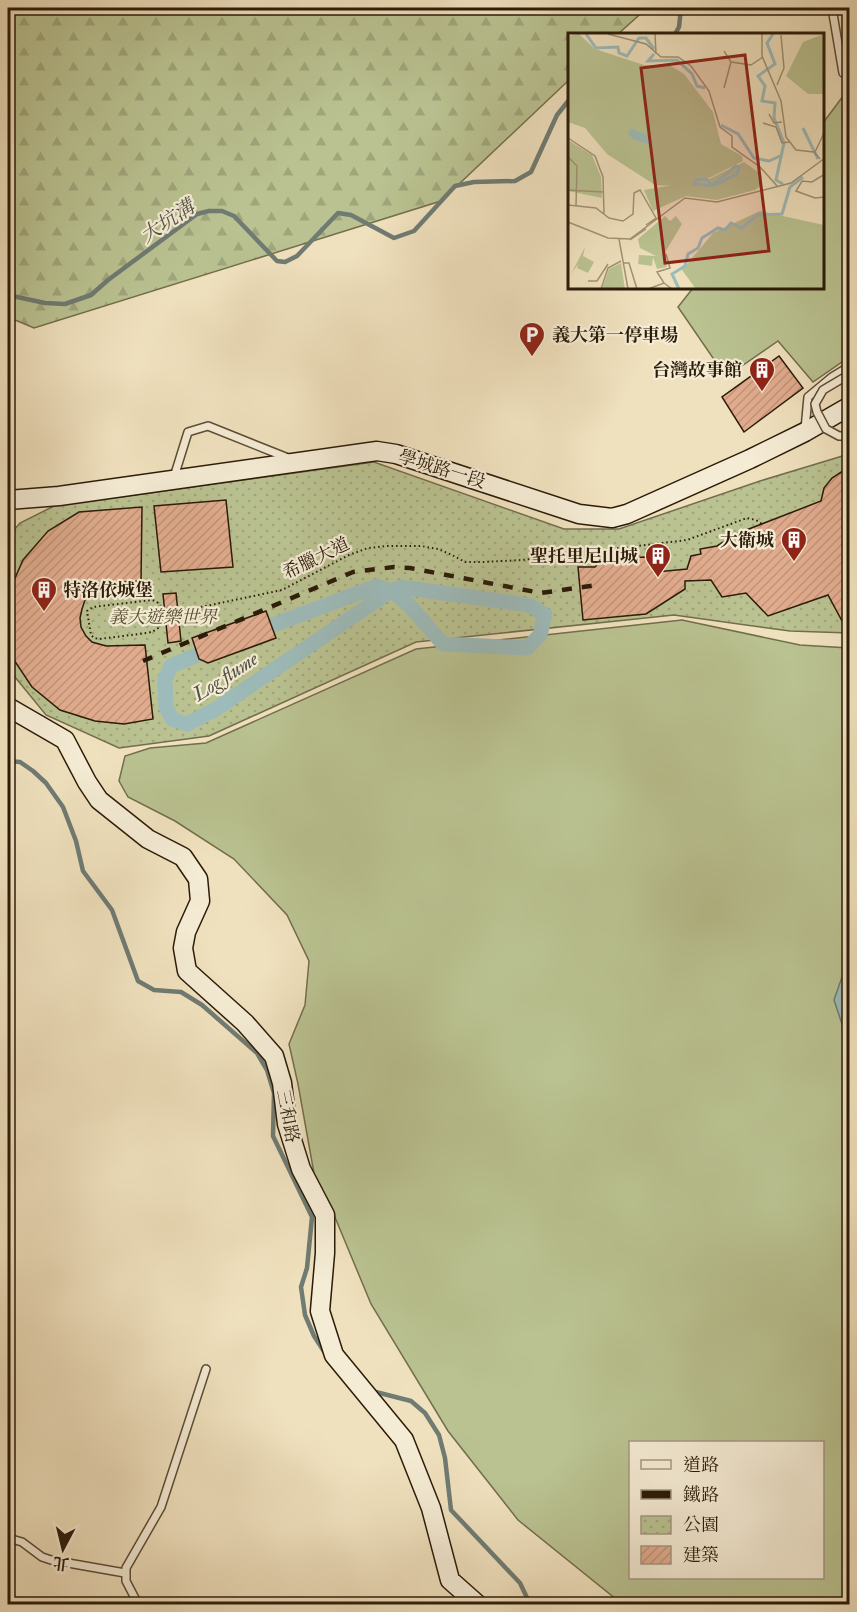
<svg xmlns="http://www.w3.org/2000/svg" width="857" height="1612" viewBox="0 0 857 1612" font-family="'IM FELL Double Pica','Noto Serif TC',serif">
<style>
.green{fill:#bac291;stroke:#726e4c;stroke-width:1.5;fill-rule:evenodd}
.forest{fill:url(#forest-firs);stroke:#726e4c;stroke-width:1.5}
.park{fill:url(#park-dots);stroke:#726e4c;stroke-width:1.5}
.water{fill:#9dbbba;stroke:#6f7b73;stroke-width:1.5}
.lines{fill:none;stroke-linecap:round;stroke-linejoin:round}
.stream{stroke:#6f7b73;stroke-width:4.5}
.canal{stroke:#9dbbba;stroke-width:15}
.building{fill:url(#building-hatch);stroke:#2b1b08;stroke-width:1.5}
.lane-casing{stroke:#5c4c36;stroke-width:10}
.secondary-casing{stroke:#2b1b08;stroke-width:21}
.path{stroke:#2b1b08;stroke-width:2;stroke-dasharray:1.5 3;stroke-linecap:butt}
.lane{stroke:#f5ecd5;stroke-width:7}
.secondary{stroke:#f5ecd5;stroke-width:18}
.rail{stroke:#2b1b08;stroke-width:4.5;stroke-dasharray:10 10;stroke-linecap:butt}
.lane-bridge-casing{stroke:#5c4c36;stroke-width:10;stroke-linecap:butt}
.lane-bridge{stroke:#f5ecd5;stroke-width:7}
.labels{text-anchor:middle;stroke-width:4.5;stroke-linejoin:round;paint-order:stroke}
.poi-label{font-size:18px;font-weight:bold;fill:#2b1b08;stroke:#f5ecd5;text-anchor:end}
.street-label{font-size:18px;fill:#2b1b08;stroke:#f5ecd5}
.park-label{font-size:18px;font-style:italic;fill:#564d31;stroke:#f5ecd5}
.water-label{font-size:20px;font-style:italic;fill:#535346;stroke:#f5ecd5}
.inset-river{fill:none;stroke:#9dbbba;stroke-width:3}
.inset-road{fill:none;stroke:#a19275;stroke-width:1.5}
.view{fill:#8f2418;fill-opacity:0.15;stroke:#8f2418;stroke-width:3}
.inset-edge{fill:none;stroke:#2b1b08;stroke-width:3}
</style>
<defs>
<pattern id="forest-firs" width="22" height="20" patternUnits="userSpaceOnUse" patternTransform="scale(1.5)"><rect width="22" height="20" fill="#bac291"/><path d="M5 1l3.5 6h-7zM16 11l3.5 6h-7z" fill="#a0a67c"/></pattern>
<pattern id="park-dots" width="8" height="8" patternUnits="userSpaceOnUse" patternTransform="scale(1.5)"><rect width="8" height="8" fill="#bac291"/><path d="M2 2h.1M6 6h.1" fill="none" stroke="#a0a67c" stroke-width="1.8" stroke-linecap="round"/></pattern>
<pattern id="building-hatch" width="6" height="6" patternUnits="userSpaceOnUse" patternTransform="scale(1.5)"><rect width="6" height="6" fill="#e1ac8e"/><path d="M-1 1l2-2M0 6l6-6M5 7l2-2" fill="none" stroke="#c19379"/></pattern>
</defs>
<rect width="100%" height="100%" fill="#f0e1be"/>
<filter id="stains"><feTurbulence type="fractalNoise" baseFrequency=".00333" numOctaves="4"/><feColorMatrix values="0 0 0 0 .2 0 0 0 0 .09 0 0 0 0 .02 0 0 0 .5 -.17"/></filter>
<radialGradient id="worn" r=".72"><stop offset=".6" stop-color="#630" stop-opacity="0"/><stop offset="1" stop-color="#630" stop-opacity=".3"/></radialGradient>
<path class="green" d="M849 88V357L813 382 778 341 726 377 678 307 693 288H822L823 123Z
M682 620 800 645 849 648V1604H639L616 1599 518 1520 448 1431 371 1304 332 1210 315 1179 298 1084 289 1044 305 1005 309 961 287 915 234 859 175 821 128 797 119 781 125 756 150 748 206 743 416 649ZM630 1442H822V1578H630Z"/>
<path class="forest" d="M8 8H647L618 34H569V80L441 201 34 328 8 317Z"/>
<path class="park" d="M849 454V633L790 631 674 615 416 642 209 736 119 748 46 715 15 677 8 665V537L20 523 54 506 374 462 564 529H619L760 481Z"/>
<path class="water" d="M849 974V1035L843 1027 834 1000 842 977Z"/>
<g class="lines">
<path class="stream" d="M675 34 679 27 681 8
M8 295 45 303 65 304 91 295 108 280 197 214 209 211H222L234 216 277 261 285 262 297 256 338 213 351 215 394 238 414 231 455 186 474 182 515 181 531 172 557 115 569 100
M8 761 20 762 33 771 46 783 63 807 76 841 83 871 112 910 138 981 154 990 181 992 202 1005 257 1053 267 1070 274 1093 273 1136 312 1217 307 1268 301 1287 305 1315 314 1336 325 1353
M372 1391 411 1401 425 1413 439 1435 445 1458 451 1510 520 1583 530 1604"/>
<path class="canal" d="M252 633 377 586 395 593
M216 647 171 666 165 679 166 707 172 719 187 724 216 709 392 590 401 587 522 604 531 606 545 615 540 635 527 648 443 644 410 606 395 593"/>
</g>
<path class="building" d="M779 356 803 388 744 432 722 397Z
M849 467V634L828 595 768 616 746 593 722 597 711 580 685 581V589L646 614 583 620 578 567H595L602 559 646 557 648 561 650 560 656 572 687 569 691 556 701 554 700 549 717 546 736 534 821 501 824 488 832 478Z
M226 500 233 567 161 572 154 506Z
M142 507 141 581 105 583 97 587 90 592 85 600 82 609 80 618 81 627 86 636 92 642 106 646 145 645 153 719 124 724 95 721 60 710 32 687 14 660 8 634V594L23 560 48 531 79 512Z
M176 593 181 641 168 643 163 594Z
M266 611 276 638 208 663 199 659 192 638Z"/>
<g class="lines">
<defs>
<path id="lane" d="M832 8 843 73
M805 429 808 397 832 377 850 366
M174 477 188 432 208 426 288 458
M8 1538 22 1542 42 1557 51 1560 125 1573
M138 1604 126 1581V1568L161 1507 206 1369"/>
<path id="secondary" d="M8 500 59 496 377 451 396 454 579 514 612 518 627 514 750 459 805 432 850 406
M8 707 65 740 87 782 99 800 148 839 183 857 198 879 200 901 186 932 183 948 187 971 245 1023 274 1056 282 1083 287 1124 301 1169 325 1215V1253L320 1311 334 1355 404 1440 431 1508 450 1580 477 1604"/>
</defs>
<use href="#lane" class="lane-casing"/>
<use href="#secondary" class="secondary-casing"/>
<path class="path" d="M163 615C163 608 160 602 152 600L93 607 87 611 91 635 94 638 99 639 147 633C157 631 163 626 163 615L282 590 349 555 368 548 387 546H421L438 549 452 555 465 562H484L522 560 687 540 747 518 756 520 762 524"/>
<use href="#lane" class="lane"/>
<use href="#secondary" class="secondary"/>
<path class="rail" d="M143 661 353 572 394 567 410 568 541 593 597 585"/>
<defs>
<path id="lane-bridge" d="M850 374 823 390 815 404 817 412 826 429 839 436H850"/>
</defs>
<use href="#lane-bridge" class="lane-bridge-casing"/>
<use href="#lane-bridge" class="lane-bridge"/>
</g>
<defs>
<symbol id="parking-pin" viewBox="-11 -11 22 30"><path d="M0 17L-7.5 6A9.5 9.5 0 1 1 7.5 6Z" fill="#8f2418" stroke="#f5ecd5"/><path d="M-3.5-5.5H1a3.5 3.5 0 0 1 0 7H-1V5.5H-3.5ZM-1-3.4V-.6H.8a1.4 1.4 0 0 0 0-2.8Z" fill="#fff"/></symbol>
<symbol id="building-pin" viewBox="-11 -11 22 30"><path d="M0 17L-7.5 6A9.5 9.5 0 1 1 7.5 6Z" fill="#8f2418" stroke="#f5ecd5"/><path d="M-4-6H4V6H1V3H-1V6H-4ZM-2.5-4.3h1.7v1.8h-1.7ZM.8-4.3h1.7v1.8H.8ZM-2.5-1h1.7V.8h-1.7ZM.8-1h1.7V.8H.8Z" fill="#fff"/></symbol>
</defs>
<g fill-rule="evenodd">
<use href="#parking-pin" x="517" y="320" width="30" height="40"/>
<use href="#building-pin" x="747" y="355" width="30" height="40"/>
<use href="#building-pin" x="779" y="525" width="30" height="40"/>
<use href="#building-pin" x="643" y="541" width="30" height="40"/>
<use href="#building-pin" x="29" y="575" width="30" height="40"/>
</g>
<g class="labels">
<g class="poi-label">
<text x="552" y="341" text-anchor="start">義大第一停車場</text>
<text x="742" y="376">台灣故事館</text>
<text x="774" y="546">大衛城</text>
<text x="638" y="562">聖托里尼山城</text>
<text x="63" y="596" text-anchor="start">特洛依城堡</text>
</g>
<g class="street-label">
<text transform="translate(442 469) rotate(17)" y="6">學城路一段</text>
<text transform="translate(316 558) rotate(-26)" y="6">希臘大道</text>
<text transform="translate(288 1116) rotate(79)" y="6">三和路</text>
</g>
<g class="park-label">
<text x="163" y="623">義大遊樂世界</text>
</g>
<g class="water-label">
<text transform="translate(167 221) rotate(-34)" y="7">大坑溝</text>
<text transform="translate(225 676) rotate(-33)" y="7">Log flume</text>
</g>
</g>
<g transform="translate(568 33)">
<rect width="256" height="256" fill="#f0e1be"/>
<path d="M11 1 27 16 76 32 103 33 116 41 145 79 153 111 174 123 175 128 141 145 109 153 87 152 39 121 17 95 0 89V3ZM0 107 24 122 33 144 34 165 0 158ZM97 183 102 188 108 183 114 191 96 221 99 234 89 236 85 224 84 233 70 231 71 222 88 223 72 215 70 206ZM17 214 15 223 26 229 20 240 9 235 10 231 3 241ZM53 230 57 256H34L41 236Z" fill="#bac291"/>
<path d="M256 1V61H240L218 43 235 9ZM192 178 256 192V256H128L114 237 145 200Z" fill="#bac291"/>
<path d="M176 129 193 141 194 151 187 157 149 167 118 163 85 178 76 157 141 146Z" fill="#bac291"/>
<path d="M63 95 81 103 85 112 66 107 60 101Z" fill="#9dbbba"/>
<path class="inset-river" d="M18 1 28 15 50 14 51 20 59 23 71 5H78L86 16M205 1 199 10 207 31 190 43 197 53 194 68 207 70 206 85 216 110 208 147 215 151M86 21 80 28 109 27 124 41 129 53 137 55M153 92 170 101 186 125 201 128 212 123M235 95 250 126M144 152 138 146 128 147 126 151 144 153 145 152 165 135 168 133 171 134 169 141 147 152H144M111 256 104 241 117 233 120 221 130 215 134 205 150 195 157 197 163 190 174 195 189 182 214 181 222 154 235 144"/>
<path class="inset-road" d="M40 1 78 11 93 24H110L123 33 141 58 152 94 164 103V114L192 134 210 154M87 1 88 21M194 1V23L213 68 218 104 228 117 246 119 252 126M156 18 163 29 156 55M163 29 183 32 195 24M209 52 216 35 213 2M201 81 206 90 214 89M195 90 208 94 214 110 221 109M0 105 27 123 35 144 36 181M247 119 257 98M0 124 9 133 8 173M257 141 244 149 234 148 228 158 247 165 257 164M0 157 35 159M0 172 28 175 41 185 55 188 65 181 66 160 72 157 88 185 78 192M0 189 40 205 62 206 117 165 149 169 223 150 257 125M51 206 60 256M62 207 78 196M55 230H61L69 256M20 248H29L40 231M96 250 89 239 102 235 98 221M33 256 40 235 53 228M80 256 96 250 104 256"/>
<path class="view" d="M177 22 201 218 97 230 73 35Z"/>
<rect width="256" height="256" class="inset-edge"/>
</g>
<rect width="857" height="1612" fill="none" stroke="#f0e1be" stroke-width="30"/>
<rect x="9" y="9" width="839" height="1594" fill="none" stroke="#2b1b08" stroke-width="3"/>
<rect x="15" y="15" width="827" height="1582" fill="none" stroke="#2b1b08" stroke-width="1.5"/>
<rect x="629" y="1441" width="195" height="138" fill="#f5ecd5" stroke="#a49883" stroke-width="1.5"/>
<rect x="641" y="1460" width="30" height="9" fill="#f5ecd5" stroke="#a49883" stroke-width="1.5"/>
<text x="683" y="1471" font-size="18" fill="#2b1b08">道路</text>
<rect x="641" y="1490" width="30" height="9" fill="#2b1b08" stroke="#a49883" stroke-width="1.5"/>
<text x="683" y="1501" font-size="18" fill="#2b1b08">鐵路</text>
<rect x="641" y="1516" width="30" height="18" fill="url(#park-dots)" stroke="#a49883" stroke-width="1.5"/>
<text x="683" y="1531" font-size="18" fill="#2b1b08">公園</text>
<rect x="641" y="1546" width="30" height="18" fill="url(#building-hatch)" stroke="#a49883" stroke-width="1.5"/>
<text x="683" y="1561" font-size="18" fill="#2b1b08">建築</text>
<g transform="translate(63 1549) rotate(187)" stroke="#f5ecd5" stroke-width="4.5" paint-order="stroke">
<path d="M0-4.5L10 22L0 15L-10 22Z" fill="#2b1b08"/>
<text y="-9" font-size="16" font-weight="bold" text-anchor="middle" fill="#2b1b08">北</text>
</g>
<rect width="100%" height="100%" filter="url(#stains)"/>
<rect width="100%" height="100%" fill="url(#worn)"/>
</svg>
